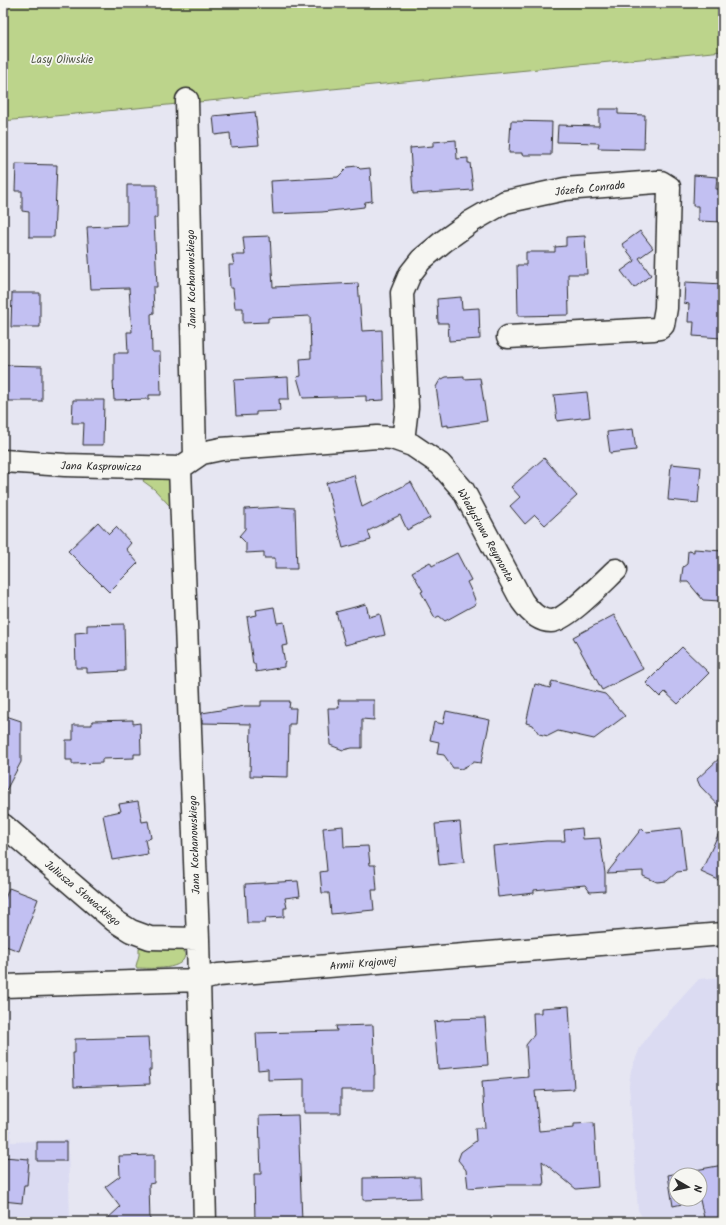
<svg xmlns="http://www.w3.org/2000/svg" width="726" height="1225" viewBox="0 0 726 1225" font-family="Kalam,sans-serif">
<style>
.built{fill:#dbdbf2;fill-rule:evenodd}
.green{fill:#bcd48b;stroke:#74805b}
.building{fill:#c2c0f2;stroke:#2b2b2b;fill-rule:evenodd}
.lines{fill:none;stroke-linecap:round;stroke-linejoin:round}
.minor-casing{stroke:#2b2b2b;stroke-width:25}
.minor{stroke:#f6f6f2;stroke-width:22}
.labels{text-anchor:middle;stroke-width:3.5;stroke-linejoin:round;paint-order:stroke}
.park-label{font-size:11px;fill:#4f5543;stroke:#f6f6f2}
.street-label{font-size:11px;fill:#2b2b2b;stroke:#f6f6f2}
</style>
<rect width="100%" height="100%" fill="#e6e6f2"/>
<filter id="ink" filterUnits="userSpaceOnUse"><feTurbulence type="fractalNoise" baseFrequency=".025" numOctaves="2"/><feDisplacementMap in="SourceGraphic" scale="8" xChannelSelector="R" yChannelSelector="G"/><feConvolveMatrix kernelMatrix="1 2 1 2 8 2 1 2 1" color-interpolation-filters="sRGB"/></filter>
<g filter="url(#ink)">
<path class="built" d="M723 977V1222H645L638 1210 629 1085 631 1070 640 1048 652 1030 699 979ZM676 1175H700V1199H676Z
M3 1130H11V1142L68 1140 70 1222H3Z"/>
<path class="green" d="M3 3H723V51L3 121Z
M144 479H169L171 481V505H169L154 489 143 481Z
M142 947 157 949H181L185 952C187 972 150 968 137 968L136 966 139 955V948Z"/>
<path class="building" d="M599 109H618V114L645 115 644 149 598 148 599 143 557 142 558 125 599 126Z
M255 112 259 145 231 147 230 133 215 135 213 116Z
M511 121 552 122 551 155H522V153H509Z
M456 140 457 159 468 158V163H470L473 190 413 194 410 148 433 146V142Z
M16 164 57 165 54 237H29V212L22 211V191H15Z
M357 166 360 169 370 168 372 201 365 202 364 207 322 212 273 214 271 181 338 177 348 167Z
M694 175 717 177 716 189H723V222L698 221V206H693Z
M127 185H157V218H154L157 287H153L154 313 151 314 152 352H160L161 395H149V399L114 400 113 381H114V353H128L127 332H132L129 288 91 289 87 227 127 225Z
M640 231 653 248 639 258 651 275 634 288 621 271 635 261 622 244Z
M270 236 273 287 358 283 362 331 382 330 384 400 366 401V396L303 398 297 377 301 376 300 359 311 358 310 316 268 318V322L243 323V308H235L233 288H230L229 265H234L232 255H245L243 237Z
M585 236 587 274H568L569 315 518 316 517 265H526V252H555V247L566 246V237Z
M685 282 723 284V305H722L721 338 693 336 694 322H688L689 304 684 303Z
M12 293H40V327H11Z
M461 297 462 309 479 308 480 339 449 341 448 323H438L437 299Z
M3 365 42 366V401H3Z
M464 376V379L480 378 487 421 448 427V425L442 426 436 387 440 380 446 377Z
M288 377 289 399H279L280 411 256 412V415L236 416 234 380Z
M587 392 590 417 557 421 554 395Z
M73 400H104L103 445H83L84 423H72Z
M633 429 636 450 610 453 607 432Z
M544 458 577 496 545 525 535 515 525 524 510 506 520 497 511 487Z
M671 464 701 467 698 503 668 500Z
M354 475 362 507 411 482 430 518 407 530 400 515 368 531 371 540 343 548 326 483Z
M280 507 295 508 297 569H275V558H264V552L246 553V543L239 536 245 529V509Z
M98 522 109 534 116 527 131 543 126 549 138 563 109 592 68 551Z
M694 549 723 551V593H720V601L703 600 688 582H681L683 567 687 564 688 551 694 552Z
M457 553 471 580 467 582 474 597 476 604 445 621 439 616 435 618 421 592 423 591 412 572 430 562 432 566Z
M366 604 369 617 380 614 385 635 345 645 336 612Z
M274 607 277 623 284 622 288 645 282 646 285 663H284V667L256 672 255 664H253L249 636H250L247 617 257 615 256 610Z
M614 615 643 669 602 690 573 637Z
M124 624 125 671 87 673V668H76L75 633 87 632V625Z
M682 647 709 673 678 704 665 692 660 697 646 683Z
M552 681 605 694 625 716 594 739 558 731 548 736 539 734 533 725 526 723 535 684 550 688Z
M338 700H374V720L362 719V748H352L343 750 330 745 328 708H339Z
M261 701H290L289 708H296L295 724H289L288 777 250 776 251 724 202 723V713L245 706H261Z
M446 711 490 720 481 763 474 762 461 769 456 768H453L444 755 437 754 439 742 430 740 434 722 443 724Z
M3 715 21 721V762L3 796Z
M133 720V724L140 723 141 754H134V758L102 759V763L72 764V760H66V740H73V725H92V721Z
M723 755V810L700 786 697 779Z
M138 801 142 822 148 821 151 838 145 840 148 854 112 860 103 815 121 811 119 804Z
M460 822 464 862 439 865 435 824Z
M723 824V882L701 872Z
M343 826 344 847 368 846 370 865H375L377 890H372L374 910 331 914 329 893H322L320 872 327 871 323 828Z
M582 828 583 839 600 838 605 873V891L590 892 585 885 534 890V893L498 897 493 846 546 841H565L564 830Z
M642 828 646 832 681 828 686 871 677 872 667 881 657 882 643 876V871L607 873Z
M298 881 300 896 285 898 287 908H284V917L266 918 265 923H247L245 884Z
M9 888 38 899 19 951 3 945V904Z
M569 1006 574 1089 535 1091 539 1131 574 1128V1124L594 1123 598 1187 576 1189 542 1161 544 1185H506L468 1188 466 1170 458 1160 461 1152 476 1141 475 1128H485L482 1081 528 1077 526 1045 534 1035 533 1013H541V1008Z
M485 1018 488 1065 438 1069 434 1022 451 1020V1019Z
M373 1025 375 1075H374V1090H341V1113H304V1079L268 1080V1069L258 1070 256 1033 337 1031 336 1026Z
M148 1037 149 1051H151V1070H149L150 1084 74 1087 73 1053H75V1039Z
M298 1115 302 1222H255L254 1174H261L259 1116Z
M37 1142H66V1161H37Z
M154 1155V1183L149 1184 150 1222H104L120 1207 105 1187 120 1176 119 1156Z
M3 1157 29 1159 27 1185H24L22 1203 3 1201Z
M723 1165V1222H705L700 1200 673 1206 668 1175ZM676 1175H700V1199H676Z
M420 1177 421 1198 363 1200V1178Z"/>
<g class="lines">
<defs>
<path id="minor" d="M187 100 195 457
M403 441 407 407 402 293 410 274 421 260 444 241 472 221 505 202 565 189 656 182H661L669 187 666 308 663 325 660 328 654 329 508 337
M3 461 65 465 180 468 202 453 221 449 377 437 392 438 412 445 440 464 463 490 522 601C529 611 538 621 551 621 566 621 604 581 616 570
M180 468 198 939 205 1222
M3 825 115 921 131 931 150 938 198 939
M3 986 199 980 218 975 723 934"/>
</defs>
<use href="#minor" class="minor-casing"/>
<use href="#minor" class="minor"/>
</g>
</g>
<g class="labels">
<g class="park-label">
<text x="62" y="63">Lasy Oliwskie</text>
</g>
<g class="street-label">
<text transform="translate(590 188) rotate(-6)" y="4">Józefa Conrada</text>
<text transform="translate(191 279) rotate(-91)" y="4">Jana Kochanowskiego</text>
<text transform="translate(101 466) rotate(1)" y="4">Jana Kasprowicza</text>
<text transform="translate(486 535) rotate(61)" y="4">Władysława Reymonta</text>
<text transform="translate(194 845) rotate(-92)" y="4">Jana Kochanowskiego</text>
<text transform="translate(83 893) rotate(40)" y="4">Juliusza Słowackiego</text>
<text transform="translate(363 963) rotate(-5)" y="4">Armii Krajowej</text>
</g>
</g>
<rect width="726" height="1225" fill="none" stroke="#f6f6f2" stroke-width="16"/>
<rect x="8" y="8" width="710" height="1209" fill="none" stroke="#2b2b2b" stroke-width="1.5" filter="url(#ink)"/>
<g transform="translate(688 1187) rotate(99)"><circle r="19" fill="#f6f6f2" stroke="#a5a5a2"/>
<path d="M0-3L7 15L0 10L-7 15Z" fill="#2b2b2b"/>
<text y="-6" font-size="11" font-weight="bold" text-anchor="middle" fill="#2b2b2b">N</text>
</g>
</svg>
